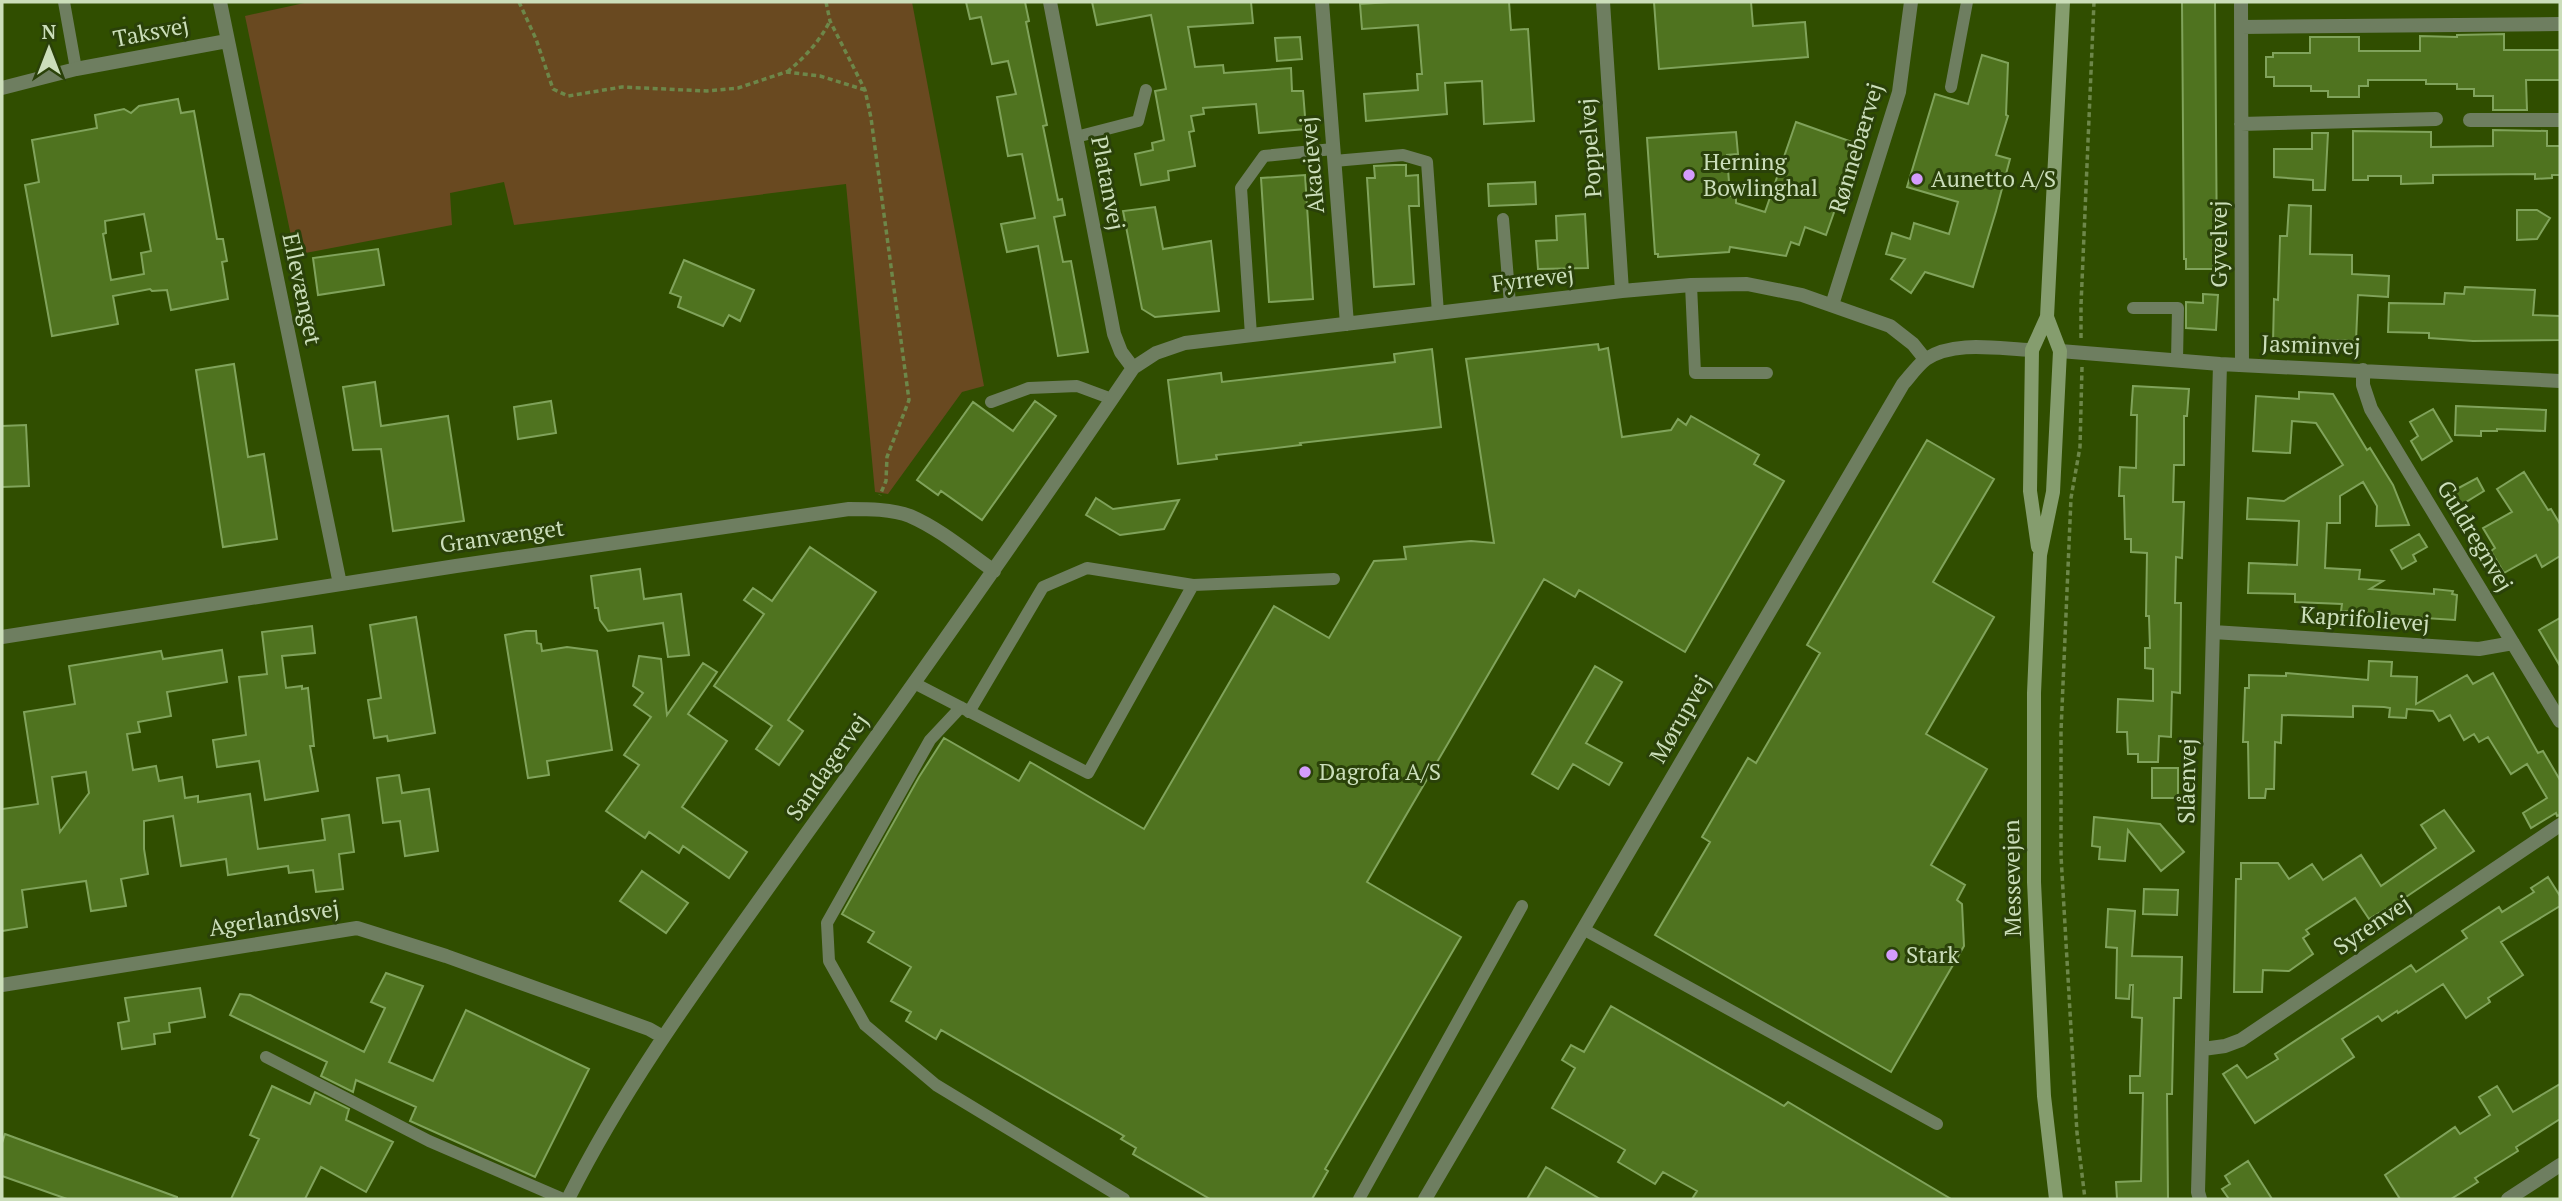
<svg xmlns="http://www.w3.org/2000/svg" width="2562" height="1201" viewBox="0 0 2562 1201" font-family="'PT Serif',serif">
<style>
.green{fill:#694920}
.building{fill:#4f731f;stroke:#80a35b;stroke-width:2;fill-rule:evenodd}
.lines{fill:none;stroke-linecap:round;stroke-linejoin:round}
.path{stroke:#6d8749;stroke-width:3.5;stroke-dasharray:5 3.5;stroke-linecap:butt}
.lane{stroke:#6e7e60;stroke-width:12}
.street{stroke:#6e7e60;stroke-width:14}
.secondary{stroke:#859d6e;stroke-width:14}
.poi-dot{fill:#d49cfc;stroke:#2a4109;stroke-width:2.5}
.labels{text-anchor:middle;stroke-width:6;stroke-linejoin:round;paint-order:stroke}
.street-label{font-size:23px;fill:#cbdeba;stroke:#2a4109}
.poi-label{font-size:23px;fill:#cbdeba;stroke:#2a4109;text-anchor:start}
</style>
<rect width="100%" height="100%" fill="#304e00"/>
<path class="green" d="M309 2H912L984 386 962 392 888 494 875 492 846 184 514 225 504 182 450 193 452 225 295 255 245 16Z"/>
<path class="building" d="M966 2H1025L1029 21 1026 22 1047 125 1043 126 1058 200 1062 199 1065 215 1054 217 1063 262 1071 261 1088 352 1058 356 1038 246 1007 252 1001 224 1035 218 1022 154 1008 156 997 97 1016 94 1008 61 992 64 981 17 970 19Z
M1092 2H1251L1253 23 1188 27 1195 67 1223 65 1224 73 1291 68 1292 91H1303L1306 129 1259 133 1256 104 1203 108 1204 114 1191 116 1194 131 1189 132 1195 166 1168 171 1169 180 1141 185 1135 154 1153 150 1152 143 1164 140 1155 91 1166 89 1151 15 1097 25Z
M1390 2H1509L1511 30 1528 29 1534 121 1484 124 1482 81 1445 83 1447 114 1366 121 1364 94 1418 90 1417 74H1422L1418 25 1362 29 1360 4Z
M1654 2H1751L1753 26 1805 22 1808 57 1659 69Z
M2182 2H2215L2217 258H2213V269H2186V259H2184Z
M2504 34V50H2560V80H2526L2527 110H2493V96H2474V89H2457V84H2426V80H2368V86H2359V97H2328V91H2311V86H2274V77H2266V57H2273V53H2310V37H2359V51H2420V36L2457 37V35Z
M1300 37 1302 59 1277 61 1275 38Z
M1982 55 2008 63 2006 115 2008 116 1996 155 2010 159 1996 211 1973 287 1925 272 1911 293 1891 279 1905 259 1886 254 1892 233 1910 239 1914 223 1949 234 1958 202 1907 187 1935 94 1968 104Z
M178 99 181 113 194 111 217 239H223L227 261 222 262 228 299 171 310 167 290 152 291 150 289 113 296 118 324 52 336 25 185 39 182 32 140 97 128 95 115 124 109 131 113 139 106ZM144 214 151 251 141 253 144 274 111 280 103 234 106 233 105 221Z
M1796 122 1858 144 1826 235 1805 227 1799 245 1791 242 1786 256 1730 247 1729 252 1658 257V254H1655L1647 138 1736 132 1738 154 1727 155 1730 196 1736 195V203L1765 212Z
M2493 130 2547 131V146H2560V175H2552V178L2535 179V174L2433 175V183L2401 184V176H2368V180H2353V131L2431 132V147L2493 146Z
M2312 133H2328L2325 190H2313V180L2274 177V149H2312Z
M1395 165H1406V176L1418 175 1419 206H1409L1414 284 1374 287 1367 178H1375L1374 166Z
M1305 175 1313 299 1269 302 1261 178Z
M1535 182 1536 204 1489 206 1488 184Z
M2289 205 2311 206 2310 254 2352 255V274L2389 276 2388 297 2358 295 2356 341 2330 340 2329 344 2273 343 2274 299 2278 300 2280 236H2287Z
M1155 207 1163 249 1211 241 1219 311 1155 317 1142 309 1123 211Z
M2517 210H2537L2550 218 2537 239 2517 240Z
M1585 214 1588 268 1538 269 1536 241 1557 240 1556 216Z
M378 249 384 285 318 295 313 258Z
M684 260 754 290 740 321 729 315 723 326 678 307 681 297 670 293Z
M2465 287 2535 290 2533 315 2560 316V340L2473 341 2429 338V333L2388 332 2389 303 2444 304 2445 293 2464 294Z
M2203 294 2218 295 2216 330 2186 328V302L2203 303Z
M1598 344 1599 350 1608 348 1622 437 1671 430 1678 419 1686 425 1691 416 1759 455 1754 464 1784 481 1685 652 1579 590 1575 597 1544 579 1367 882 1461 937 1325 1169 1328 1171 1312 1199H1210L1133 1154 1136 1148 1121 1139 1124 1136 941 1030 936 1039 906 1021 911 1012 891 1001 911 967 868 942 874 932 842 914 919 777 944 738 1019 781 1030 762 1144 829 1274 606 1329 638 1374 561 1406 559 1404 547 1471 541 1494 543 1466 359Z
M1432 349 1441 427 1300 443 1301 445 1216 455 1217 459 1178 464 1168 380 1221 373 1222 382 1395 362 1394 354Z
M234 364 248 457 264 454 277 539 223 547 196 370Z
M375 382 381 426 448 416 464 521 393 531 381 449 353 450 343 387Z
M2133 386 2189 389 2187 416H2184V465H2174L2173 502H2184L2182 558 2176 557 2175 603H2181L2180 693 2172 692 2171 737 2159 736 2158 762H2138V754H2128L2127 732H2117L2118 699 2153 701V669L2145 668V648H2150L2149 616H2146L2147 553 2131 552V539H2125L2124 496H2119L2120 467 2136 468 2137 415H2131Z
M2299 392 2333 394 2367 450 2370 448 2393 485 2409 525 2376 526 2377 506 2363 482 2340 496V523H2327L2325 568 2360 570 2359 579 2383 581 2370 589 2434 594V589L2453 591 2452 594 2457 595 2455 620 2394 616 2393 621 2367 619V613L2341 611 2342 604 2295 602V594L2248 593 2249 563 2297 565 2299 521 2247 519 2248 498 2284 501 2343 465 2316 423 2292 421 2290 453 2253 451 2256 396 2299 399Z
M551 401 556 433 518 439 514 407Z
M1035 401 1056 416 982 520 941 491 938 495 917 480 973 402 1013 431Z
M2456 406 2546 410 2545 431 2497 429V431H2481V436L2455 435Z
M2433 409 2452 441 2422 460 2411 441 2418 436 2410 422Z
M26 425 29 486 2 487V426Z
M1927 440 1994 479 1933 582 1994 617 1926 734 1987 769 1931 865 1965 885 1957 900 1962 904 1964 946 1891 1072 1655 935 1710 842 1702 837 1748 758 1756 763 1820 653 1807 645Z
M2524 472 2548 510 2551 509 2560 524V556L2542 567 2536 555 2504 573 2491 551 2495 548 2483 528 2512 512 2497 489Z
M2477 478 2484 491 2461 505 2453 491Z
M1096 498 1113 509 1179 500 1164 529 1120 535 1086 515Z
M2419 534 2427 547 2413 555 2416 561 2402 569 2391 550Z
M810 547 876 592 788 720 803 731 779 765 756 749 772 726 714 686 764 614 744 600 753 588 772 601Z
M640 569 644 599 681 594 689 655 668 657 663 623 608 631 600 620 598 608H595L591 576Z
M416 617 435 733 388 741 387 736 374 738 368 700 381 698 370 625Z
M2560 618V666L2539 630Z
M312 626 315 653 282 656 286 688 302 686V689L308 688 314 746H310L318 791 265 800 259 761 217 767 213 740 246 735 239 677 267 674 262 632Z
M526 631H536L537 643 541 644 542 651 567 647 597 651 612 750 547 761 549 775 528 778 505 635Z
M222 650 227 682 167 692 171 716 138 722 140 732 127 734 133 770 156 766 159 781 182 777 185 798 198 796V802L250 794 258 849 325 840 322 819 349 815 354 852 339 854 343 889 316 892 313 870 289 873 288 866 228 875 226 859 181 866 173 816 144 821V849L148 874 121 879 126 906 91 911 86 881 22 890 27 927 2 931V809L38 804 24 712 75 704 69 666 161 651 163 659ZM86 772 89 793 60 832 52 777Z
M639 656 661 659 667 715 703 663 717 672 688 714 727 741 682 807 747 852 729 878 683 846 679 853 649 832 645 838 606 811 639 765 624 755 651 717 634 705 643 693 633 686Z
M2369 661 2392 662 2391 676 2417 677 2416 704 2467 675 2473 684 2493 673 2538 753 2543 751 2560 780V815L2557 816 2556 813 2531 828 2523 813 2547 798 2527 764 2511 774 2488 737 2479 742 2474 734 2464 740 2450 715 2439 721 2433 711 2407 709 2406 718 2389 717 2390 708 2384 707 2353 706V717L2282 715 2281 743 2275 742 2274 789H2266L2265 798H2249L2248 742H2243L2245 688H2249V675L2286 676V673L2368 680Z
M1595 666 1622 682 1586 743 1622 763 1609 785 1573 764 1558 789 1532 774Z
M2152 768H2178V798H2152Z
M399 775 402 793 429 789 438 851 405 856 400 821 383 823 377 778Z
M2444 810 2474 851 2403 899 2369 919 2355 898 2306 930 2309 934 2303 938 2313 954 2289 971 2263 970 2262 992H2234L2236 879H2241V863H2278L2289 879 2312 864 2323 880 2361 855 2381 886 2436 848 2421 825Z
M2094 817 2160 824 2184 852 2161 871 2128 830 2125 861 2099 859 2100 847 2092 846Z
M642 871 688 903 666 933 620 901Z
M2548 877 2560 896V906L2501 942 2523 975 2488 998 2490 1002 2466 1018 2443 984 2398 1013 2397 1011 2382 1021 2378 1016 2342 1039 2354 1057 2255 1123 2223 1074 2237 1065 2247 1078 2278 1059 2275 1054 2411 965 2416 972 2467 938 2462 931 2499 907 2502 912 2534 892 2531 888Z
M2144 889 2178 890 2177 915 2143 914Z
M2108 909 2135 911 2132 956 2182 957 2181 998H2174L2172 1094H2167L2168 1199H2117L2116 1182 2141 1181 2143 1093H2130V1076H2140L2142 1018 2132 1017 2133 985H2130L2129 999 2116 998 2117 948 2106 947Z
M386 973 423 986 389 1062 433 1081 466 1010 589 1069 535 1177 410 1121 416 1107 356 1080 353 1092 321 1076 327 1062 230 1015 240 994 250 995 364 1052 385 1008 371 1002Z
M200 988 205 1017 169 1023 170 1032 154 1034 155 1044 122 1049 118 1023 129 1021 125 998Z
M1611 1006 1784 1106 1788 1102 1951 1199H1692L1697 1191 1663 1172 1655 1184 1618 1162 1625 1150 1552 1108 1575 1068 1562 1060 1571 1045 1584 1052Z
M2560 1084V1119L2516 1147 2518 1151 2475 1178 2478 1182 2451 1199H2400L2385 1175 2455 1127 2460 1134 2490 1115 2479 1097 2497 1086 2513 1112Z
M272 1086 310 1104 315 1092 349 1109 346 1120 393 1142 366 1192 321 1167 305 1199H231L259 1139 250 1135Z
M5 1134 177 1197V1199H67L2 1176V1143Z
M2248 1161 2272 1199H2229L2222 1189 2230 1184 2225 1176Z
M1546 1167 1600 1199H1527Z"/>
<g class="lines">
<path class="path" d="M519 2 536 39 553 89 568 96 622 87 707 91 738 88 786 72 820 76 865 90
M826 2 830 21 865 90 871 118 909 400 887 457 886 481 880 495
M787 72C806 56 819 42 830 21
M2081 338V305L2094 2
M2082 367 2080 447 2071 498 2061 731V856L2077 1133 2085 1199"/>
<path class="lane" d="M64 2 76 69
M1951 87 1967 2
M1076 137 1138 121 1146 90
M1334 161 1403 155 1427 162 1438 313
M1503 219 1510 304
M1691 285 1695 373H1767
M2133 308H2178L2177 360
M1251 335 1241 188 1264 156 1333 149
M991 402 1029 388 1077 386 1112 399
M914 683 1088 773 1193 585 1334 579
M961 707 930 740 827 923 829 961 865 1025 936 1085 1124 1199
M969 712 1043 587 1087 568 1193 585
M1583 929 1937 1124
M266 1057 429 1141 563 1199
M1359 1199 1522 906"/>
<path class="street" d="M220 2 340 584
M1050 2 1114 334 1121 352 1133 368
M1322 2 1347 324
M1603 2 1622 291
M2241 2 2242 365
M2241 27 2560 24
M2 88 76 69 227 41
M2470 120H2560
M2241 124 2436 119
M1832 305 1899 92 1911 2
M2060 351 2220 364 2560 381
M2363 370V385L2371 409 2560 721
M2213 632 2479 649 2513 643
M2 637 456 566 849 509C868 509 892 509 910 516 940 529 967 552 994 571
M2 985 357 928 446 956 649 1029 663 1037
M2203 1049 2225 1046 2241 1040 2560 825
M568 1199C632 1071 720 957 802 840 914 684 1025 527 1133 368L1156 353 1185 343 1622 291 1691 285 1747 284 1802 295 1890 326 1913 344 1925 359
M1425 1199 1903 384C1910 376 1918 365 1926 359 1955 340 1999 349 2032 350
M2200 1199 2198 1192 2220 364
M2508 1199 2560 1165"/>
<path class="secondary" d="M2047 317 2060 351 2053 492 2040 555 2034 693V882L2044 1096 2056 1199
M2038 547 2030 491 2032 350 2047 317 2063 2"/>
</g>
<g class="poi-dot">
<circle cx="1689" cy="175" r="7"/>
<circle cx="1917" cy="179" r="7"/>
<circle cx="1305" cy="772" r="7"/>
<circle cx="1892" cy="955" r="7"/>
</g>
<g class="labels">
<g class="street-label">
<text transform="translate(151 32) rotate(-11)" y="8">Taksvej</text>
<text transform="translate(1590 148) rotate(-94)" y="8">Poppelvej</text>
<text transform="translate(1856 148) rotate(-73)" y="8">Rønnebærvej</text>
<text transform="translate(1312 165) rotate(-95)" y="8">Akacievej</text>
<text transform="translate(1108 183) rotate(79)" y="8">Platanvej</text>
<text transform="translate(2219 244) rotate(-90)" y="8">Gyvelvej</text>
<text transform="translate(1533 279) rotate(-7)" y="8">Fyrrevej</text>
<text transform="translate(302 289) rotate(78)" y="8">Ellevænget</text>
<text transform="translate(2311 345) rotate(2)" y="8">Jasminvej</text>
<text transform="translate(502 536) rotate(-8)" y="8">Granvænget</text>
<text transform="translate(2475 536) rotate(59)" y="8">Guldregnvej</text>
<text transform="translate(2365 619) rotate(4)" y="8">Kaprifolievej</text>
<text transform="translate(1680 719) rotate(-60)" y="8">Mørupvej</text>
<text transform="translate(827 767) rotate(-55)" y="8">Sandagervej</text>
<text transform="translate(2187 781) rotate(-89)" y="8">Slåenvej</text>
<text transform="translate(2012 878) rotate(-91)" y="8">Messevejen</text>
<text transform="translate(274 918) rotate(-9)" y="8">Agerlandsvej</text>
<text transform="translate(2372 925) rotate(-34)" y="8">Syrenvej</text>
</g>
<g class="poi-label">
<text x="1703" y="170">Herning<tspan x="1703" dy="26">Bowlinghal</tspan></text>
<text x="1931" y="187">Aunetto A/S</text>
<text x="1319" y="780">Dagrofa A/S</text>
<text x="1906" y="963">Stark</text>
</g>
</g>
<rect width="2562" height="1201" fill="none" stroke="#cbdeba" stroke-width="7"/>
<g transform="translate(49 49)" stroke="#2a4109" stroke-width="5" paint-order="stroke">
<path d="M0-5L12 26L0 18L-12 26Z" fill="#cbdeba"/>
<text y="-10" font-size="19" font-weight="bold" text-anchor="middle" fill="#cbdeba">N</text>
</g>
</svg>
